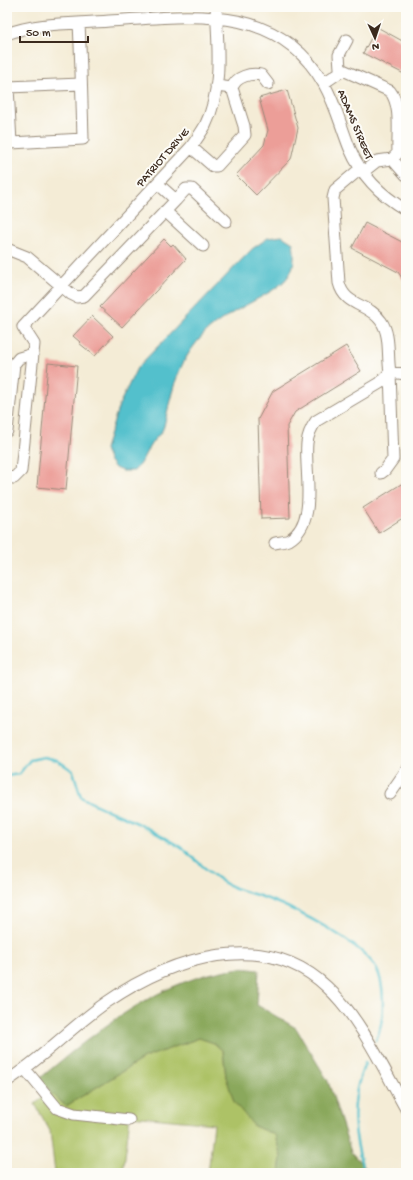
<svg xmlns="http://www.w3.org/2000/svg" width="413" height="1180" viewBox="0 0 413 1180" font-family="'Gochi Hand',sans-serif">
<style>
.green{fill:#adc266;stroke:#747642}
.forest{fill:#8aa85b;stroke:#62693c}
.water{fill:#53c0cc;stroke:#477575}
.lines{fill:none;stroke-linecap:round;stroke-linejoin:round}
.stream{stroke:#53c0cc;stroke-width:2.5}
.building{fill:#ec9e98}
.minor-casing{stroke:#988b7a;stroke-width:13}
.minor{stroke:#fff;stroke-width:11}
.labels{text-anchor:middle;stroke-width:4;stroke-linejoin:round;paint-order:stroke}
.street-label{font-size:12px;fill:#3b2a1e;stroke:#fdfcf7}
</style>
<rect width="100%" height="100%" fill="#fdfcf7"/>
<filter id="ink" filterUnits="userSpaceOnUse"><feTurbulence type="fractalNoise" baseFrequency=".025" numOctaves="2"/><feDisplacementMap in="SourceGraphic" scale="8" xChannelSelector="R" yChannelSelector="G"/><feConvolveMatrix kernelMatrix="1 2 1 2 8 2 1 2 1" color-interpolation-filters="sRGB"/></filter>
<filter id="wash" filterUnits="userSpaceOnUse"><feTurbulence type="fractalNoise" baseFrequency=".012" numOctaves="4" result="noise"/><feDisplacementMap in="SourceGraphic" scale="16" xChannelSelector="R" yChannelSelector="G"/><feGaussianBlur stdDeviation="0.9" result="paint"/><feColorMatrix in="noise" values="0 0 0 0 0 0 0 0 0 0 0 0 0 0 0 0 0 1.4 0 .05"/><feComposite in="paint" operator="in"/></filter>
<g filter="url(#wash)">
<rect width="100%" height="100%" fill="#f4ecd6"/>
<path class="green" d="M199 1038 214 1043 223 1051 226 1077 254 1126 275 1135 281 1157 279 1173H208L214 1124 130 1116 123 1173H55L50 1131 35 1104 50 1092 66 1106 144 1058Z"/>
<path class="forest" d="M241 968 259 970 257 1005 296 1028 328 1081 351 1152 370 1173H279L281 1157 275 1135 254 1126 234 1102 226 1077 223 1051 214 1043 199 1038 144 1058 66 1106 52 1094 39 1079C99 1029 161 977 241 968Z"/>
<path class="water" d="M282 236 293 243C298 274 286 283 261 297 246 305 216 321 205 333 177 362 173 388 164 426 162 433 158 435 154 440 146 450 143 462 134 471H122L115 468 109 460 105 449 119 405 137 368 252 249 268 238Z"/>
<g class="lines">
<path class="stream" d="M7 776 19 774 30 760 44 757 57 760 73 771 81 797C103 810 127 817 149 829 160 836 173 842 183 849 196 860 209 873 223 882 237 891 253 893 268 899 297 910 358 941 375 966 386 984 385 1021 376 1040
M364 1173C353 1133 349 1102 365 1063"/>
</g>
<g id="blocks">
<path class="building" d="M377 27 406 43V75L363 53Z
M287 90 298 128 291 159 256 195 236 175 264 145 268 130 259 98Z
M365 223 406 244V284L398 272 352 248Z
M164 239 171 246 173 244 186 259 122 327 100 307Z
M92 316 113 336 95 356 79 343 80 342 73 336Z
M346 346 361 371 295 412 287 426 290 518 261 519 258 419 273 391Z
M48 363 77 366 66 490 37 487Z
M406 481V516L379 533 363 508Z"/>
</g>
</g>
<g filter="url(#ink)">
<use href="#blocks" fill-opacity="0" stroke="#988b7a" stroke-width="1"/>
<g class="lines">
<defs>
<path id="minor" d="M79 23C81 62 82 100 83 139L11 143 8 87 81 84
M7 34C38 22 76 24 109 21 189 16 277 1 324 84 336 105 341 127 350 149 361 175 382 196 406 210
M343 70 340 68 339 55 347 40
M324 83 343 70 390 91C402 106 397 134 398 153L392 159 377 161 363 172
M232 88C236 76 251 73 261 75L268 84
M191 147 213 166H217L245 135 244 126 232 88 216 86
M392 159 406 175
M360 169 335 190 333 198 339 283C345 307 369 303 381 321 391 335 387 356 390 372L406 374
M176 200 186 189H192L226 221
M165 211 203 246
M7 249 27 257 71 294 77 297 84 296 176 200 158 184
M7 431 14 364 19 358 33 354
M381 473 385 470 393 459 390 372
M7 477 14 478 21 471 34 344 23 327 191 147C196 140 201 133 205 126 223 90 218 46 216 7
M275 543C279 542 285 542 289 540 319 522 304 471 307 443 308 434 311 428 316 421L380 383 390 372
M390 794 406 771
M25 1069 57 1108 74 1114 129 1120
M7 1081C43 1058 72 1026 107 1002 171 958 263 927 327 987 360 1017 384 1070 406 1109"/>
</defs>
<use href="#minor" class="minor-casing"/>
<use href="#minor" class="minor"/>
</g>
</g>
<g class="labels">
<g class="street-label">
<text transform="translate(356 124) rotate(67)" y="4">ADAMS STREET</text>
<text transform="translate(162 157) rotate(-49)" y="4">PATRIOT DRIVE</text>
</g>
</g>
<rect width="413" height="1180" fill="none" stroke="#fdfcf7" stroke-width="24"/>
<g transform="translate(375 38) rotate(177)" stroke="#fdfcf7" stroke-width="3" paint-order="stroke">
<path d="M0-3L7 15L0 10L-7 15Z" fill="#3b2a1e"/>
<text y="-6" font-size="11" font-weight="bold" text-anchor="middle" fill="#3b2a1e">N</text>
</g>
<path d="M20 36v6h68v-6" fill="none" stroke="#3b2a1e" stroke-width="2"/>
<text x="26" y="36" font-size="12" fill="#3b2a1e" stroke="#fdfcf7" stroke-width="3" paint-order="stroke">50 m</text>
</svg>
